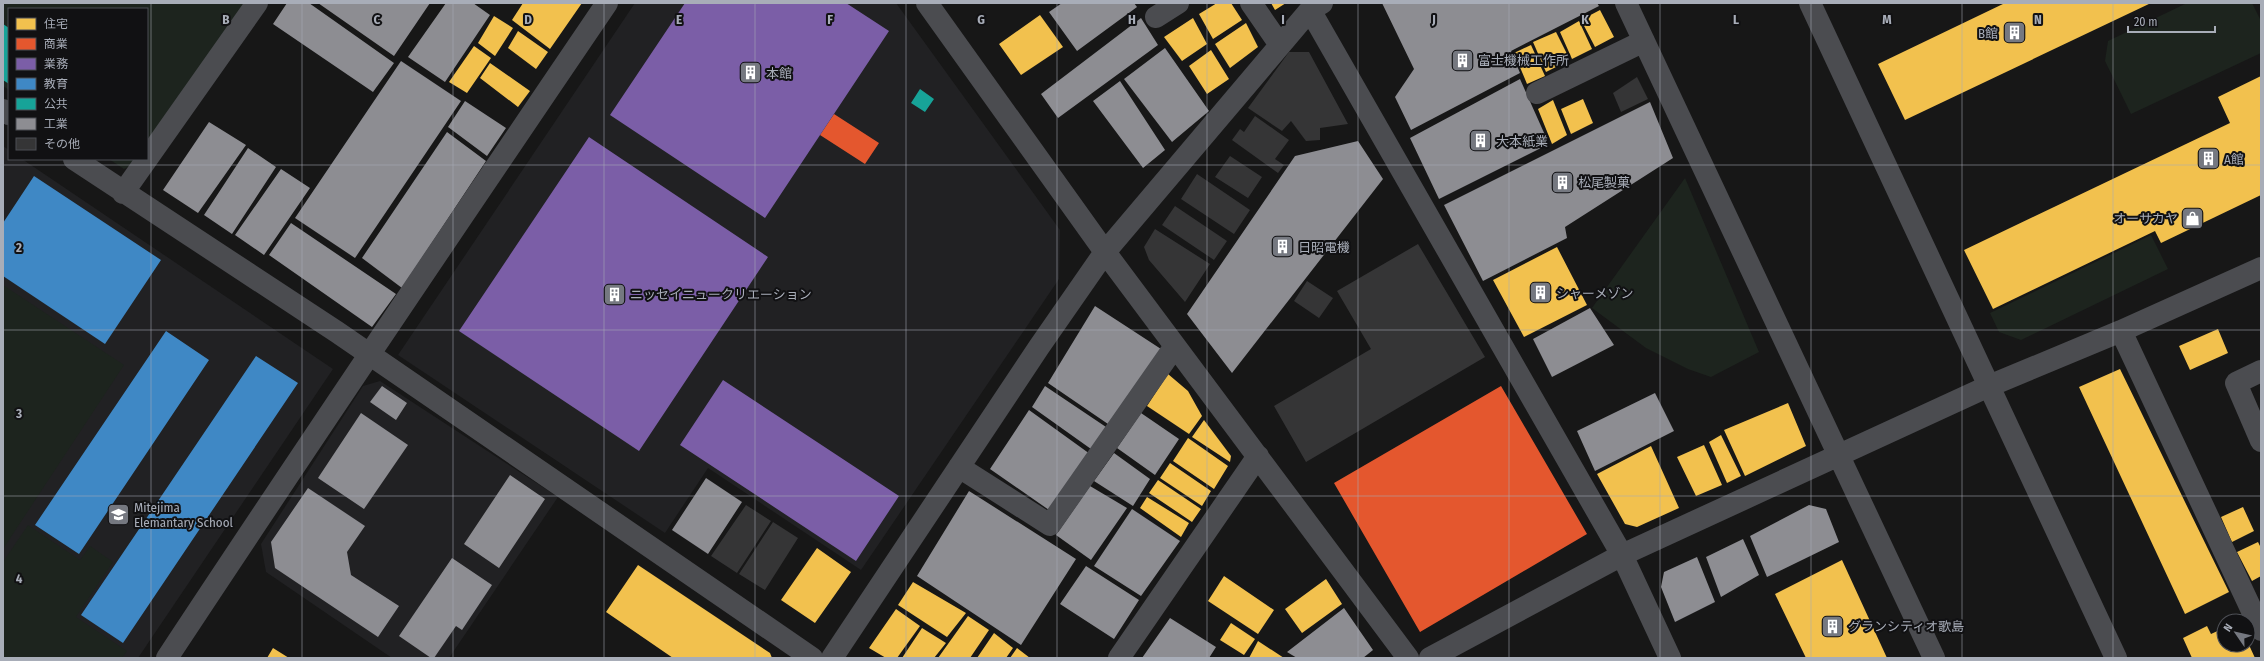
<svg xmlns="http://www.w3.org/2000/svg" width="2264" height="661" viewBox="0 0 2264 661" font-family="'Fira Sans Condensed','Noto Sans JP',sans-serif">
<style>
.built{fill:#212123}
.green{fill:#1d241e}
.homes{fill:#f2c14e}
.shops{fill:#e4572e}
.offices{fill:#7b5ea7}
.schools{fill:#3f88c5}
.public{fill:#17a398}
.industry{fill:#8d8d92}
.building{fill:#353536}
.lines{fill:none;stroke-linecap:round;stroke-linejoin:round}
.minor{stroke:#4b4c50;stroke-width:22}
.grid{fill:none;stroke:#a8adb8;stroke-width:1;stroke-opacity:0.55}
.labels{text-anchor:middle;stroke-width:4;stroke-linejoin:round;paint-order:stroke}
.poi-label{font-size:13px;fill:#a8adb8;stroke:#111113;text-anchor:start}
.grid-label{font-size:13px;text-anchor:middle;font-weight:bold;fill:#a8adb8;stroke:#111113;stroke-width:4;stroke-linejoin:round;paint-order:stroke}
</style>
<rect width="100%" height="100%" fill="#171717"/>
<path class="built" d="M635 3H896L1060 230 1059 279 861 570 708 468 665 533 398 355Z
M3 146 9 150V159H22L333 369 138 658H3Z
M380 381 558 497 449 658H392L266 572 261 544 363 386Z"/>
<path class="green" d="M3 3H248L147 155V9H9V90L3 86Z
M2187 3H2252L2261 21V53L2131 114 2105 61 2108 41Z
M109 159H144L124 169Z
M1685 178 1759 352 1711 377 1688 369 1646 348 1592 308Z
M2151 235 2168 269 2021 340 1999 332 1990 313Z
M3 285 124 365 3 549Z
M28 525 80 560 90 546 113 562 76 617 127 651 122 658H3V562Z"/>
<path class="homes" d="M523 3H582L550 49 512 20Z
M1217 3H1231L1242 20 1213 39 1199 14Z
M1271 3H1286L1275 10Z
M2005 3H2151L1905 120 1878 64Z
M1600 10 1614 37 1595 47 1581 20Z
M1040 15 1063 47 1021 75 999 44Z
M494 16 513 28 495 56 478 43Z
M1193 18 1207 44 1182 61 1164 37Z
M1579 21 1592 49 1572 59 1560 32Z
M1246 23 1258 47 1230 68 1215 44Z
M518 31 548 52 536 69 508 48Z
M1556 32 1570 60 1546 72 1533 42Z
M1531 45 1545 76 1527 84 1514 53Z
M474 46 491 58 467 93 449 82Z
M1211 50 1229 79 1207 94 1189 66Z
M490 63 530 91 518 107 480 78Z
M2261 76V195L2161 243 2155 231 1993 309 1964 250 2230 123 2218 97Z
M1583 99 1593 123 1571 134 1561 109Z
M1553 100 1567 135 1552 144 1538 109Z
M1557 247 1587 305 1524 337 1493 280Z
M2218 329 2228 353 2190 370 2179 346Z
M2120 369 2229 592 2185 614 2079 387Z
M1168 374 1188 391 1202 416 1189 434 1147 406Z
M1788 403 1806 446 1745 476 1724 430Z
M1204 420 1231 456 1230 462 1192 437Z
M1721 435 1741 476 1727 483 1709 442Z
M1188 438 1228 466 1214 489 1173 461Z
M1704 445 1722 485 1696 496 1677 457Z
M1651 446 1679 508 1637 527 1625 524 1597 474Z
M1170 463 1211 491 1202 506 1160 478Z
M1158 480 1201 509 1192 522 1149 493Z
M1147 497 1189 523 1181 537 1140 508Z
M2243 507 2254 531 2232 542 2221 517Z
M2258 542 2261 548V576L2252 581 2237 552Z
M817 548 851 572 815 623 781 600Z
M1842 560 1887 658H1806L1775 594Z
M638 565 770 653 772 658H673L606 612Z
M1224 576 1274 610 1258 634 1208 601Z
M1326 579 1342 604 1302 633 1285 609Z
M913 582 966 613 947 637 898 605Z
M896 609 920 626 897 658H886L869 648Z
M968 616 989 630 970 658H938Z
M1231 623 1255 639 1244 655 1220 640Z
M2207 626 2211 634 2224 628V645H2249L2255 658H2192L2183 638Z
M922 628 946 643 934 658H902Z
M994 633 1013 648 1006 658H977Z
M1258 641 1284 658H1249Z
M273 648 289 658H267Z
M1017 648 1030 658H1010Z"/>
<path class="shops" d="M834 114 879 143 865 164 820 135Z
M1501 386 1587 534 1420 632 1334 483Z"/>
<path class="offices" d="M685 3H846L889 31 765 218 610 115Z
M589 137 768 257 639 451 459 331Z
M723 380 899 496 856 561 680 445Z"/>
<path class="schools" d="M34 176 161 260 105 344 3 276V223Z
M166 331 209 360 79 554 35 525Z
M256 356 298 383 123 643 81 615Z"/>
<path class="public" d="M3 24 9 28V84L3 80Z
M920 89 934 99 925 112 911 103Z"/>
<path class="industry" d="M287 3H309L394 63 373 92 273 24Z
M318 3H430L394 56Z
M446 3H473L490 15 445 82 408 57Z
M1062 3H1134L1137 7 1077 51 1049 12Z
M1382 3H1597L1599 6 1511 51 1520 73 1411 130 1395 97 1414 69Z
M1141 18 1158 45 1058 118 1041 94Z
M1165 48 1209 111 1172 142 1124 79Z
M401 61 461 101 355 258 295 218Z
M1520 79 1549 144 1439 199 1410 138Z
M1120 81 1165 150 1143 168 1093 101Z
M465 101 506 128 487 156 448 127Z
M1650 102 1673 158 1565 227 1567 238 1483 281 1444 205Z
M209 122 246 145 198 213 163 190Z
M447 132 486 161 402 288 362 258Z
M1358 141 1383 179 1232 373 1187 314 1295 156Z
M248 148 276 167 232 234 204 215Z
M281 169 310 188 264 255 235 235Z
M291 223 396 294 372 327 269 255Z
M1095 306 1161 349 1108 424 1048 383Z
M1590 308 1614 345 1552 377 1533 339Z
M382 386 407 403 396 420 370 402Z
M1045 386 1106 427 1091 449 1032 407Z
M1655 393 1674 431 1595 471 1577 431Z
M1029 410 1090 454 1049 510 990 469Z
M361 413 408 445 364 509 318 478Z
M1141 413 1179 439 1155 475 1117 448Z
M1114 453 1150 479 1133 506 1094 481Z
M510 475 545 499 499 568 464 544Z
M706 478 742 502 708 554 672 530Z
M1090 486 1127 508 1091 560 1056 535Z
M308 488 365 526 347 552 351 575 399 606 378 637 275 568 271 542Z
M969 491 1076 559 1021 645 917 576Z
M1809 505 1826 509 1839 542 1767 577 1750 536Z
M1132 509 1180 541 1141 596 1094 566Z
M1743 539 1759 575 1721 597 1706 557Z
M1697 557 1715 602 1675 622 1661 587 1664 572Z
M452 558 492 585 462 630 456 626 434 658H431L399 636Z
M1086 566 1139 600 1114 639 1060 604Z
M1344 608 1373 650 1363 658H1297L1287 652Z
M1170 618 1216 647 1209 658H1142Z"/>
<path class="building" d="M1289 52H1309L1348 124 1320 128V140L1306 141 1291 121 1282 131 1248 108Z
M1637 77 1648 99 1621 112 1613 93Z
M1255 116 1289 140 1275 159 1284 165 1278 173 1232 140 1240 129 1244 132Z
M1230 156 1262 177 1248 198 1215 177Z
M1197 174 1250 210 1234 234 1181 199Z
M1175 206 1227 241 1214 260 1162 225Z
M1155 229 1210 264 1185 302 1149 260 1144 247Z
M1418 244 1485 357 1306 462 1274 406 1371 349 1337 291Z
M1307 281 1333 298 1319 318 1294 301Z
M746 505 771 521 737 573 711 556Z
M773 522 798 538 765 590 739 574Z"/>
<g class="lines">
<path class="minor" d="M927 3 1105 252 1408 658
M1251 3 1280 45
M1626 3 1934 658
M1810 3 2116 658
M1310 10 1622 555 1670 658
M1156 17 1178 3
M1537 93 1644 41
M3 110 9 114
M74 159 337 332 812 658
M123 193 257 3
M2121 331 2261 630
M2261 371 2236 383 2261 441
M959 467 1050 525 1175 346
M167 658C312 438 459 221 607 3
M832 658 1039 347 1105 252 1310 10 1322 3
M1119 658 1258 456
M1430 658 1622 555 1989 386 2121 331 2261 268"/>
</g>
<path class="grid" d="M151 3V658M302 3V658M453 3V658M604 3V658M755 3V658M906 3V658M1057 3V658M1207 3V658M1358 3V658M1509 3V658M1660 3V658M1811 3V658M1962 3V658M2113 3V658M3 165H2261M3 330H2261M3 496H2261"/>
<defs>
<symbol id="building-square" viewBox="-11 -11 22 22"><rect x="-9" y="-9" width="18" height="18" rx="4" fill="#757880" stroke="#111113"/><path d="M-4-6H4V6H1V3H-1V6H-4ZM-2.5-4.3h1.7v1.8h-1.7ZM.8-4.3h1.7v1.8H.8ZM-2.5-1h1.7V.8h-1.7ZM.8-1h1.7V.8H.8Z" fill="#fff"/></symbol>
<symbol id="shop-square" viewBox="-11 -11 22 22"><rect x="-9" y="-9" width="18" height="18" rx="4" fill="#757880" stroke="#111113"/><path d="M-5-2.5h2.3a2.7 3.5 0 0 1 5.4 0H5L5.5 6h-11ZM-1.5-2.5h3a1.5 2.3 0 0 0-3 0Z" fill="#fff"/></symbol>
<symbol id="school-square" viewBox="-11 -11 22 22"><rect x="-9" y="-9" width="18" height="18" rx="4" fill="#757880" stroke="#111113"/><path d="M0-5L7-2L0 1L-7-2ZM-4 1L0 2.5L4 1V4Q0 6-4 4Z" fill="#fff"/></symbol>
</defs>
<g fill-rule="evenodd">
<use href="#building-square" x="2002" y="20" width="25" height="25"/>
<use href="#building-square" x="1450" y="48" width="25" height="25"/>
<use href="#building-square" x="738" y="60" width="25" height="25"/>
<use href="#building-square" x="1468" y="128" width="25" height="25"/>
<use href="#building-square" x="2196" y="146" width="25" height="25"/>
<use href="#building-square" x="1550" y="170" width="25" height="25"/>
<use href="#shop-square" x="2180" y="206" width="25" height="25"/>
<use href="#building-square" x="1270" y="234" width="25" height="25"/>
<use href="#building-square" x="1528" y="280" width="25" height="25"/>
<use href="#building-square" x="602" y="282" width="25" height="25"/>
<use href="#school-square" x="106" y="502" width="25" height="25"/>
<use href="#building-square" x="1820" y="614" width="25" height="25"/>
</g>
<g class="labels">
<g class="poi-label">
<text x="1998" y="38" text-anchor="end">B館</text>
<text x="1478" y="65">富士機械工作所</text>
<text x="766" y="78">本館</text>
<text x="1496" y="146">大本紙業</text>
<text x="2224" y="164">A館</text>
<text x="1578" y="187">松尾製菓</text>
<text x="2178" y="223" text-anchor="end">オーサカヤ</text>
<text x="1298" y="252">日昭電機</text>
<text x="1556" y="298">シャーメゾン</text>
<text x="630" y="299">ニッセイニュークリエーション</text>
<text x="134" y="512">Mitejima<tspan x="134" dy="15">Elemantary School</tspan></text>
<text x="1848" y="631">グランシティオ歌島</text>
</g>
</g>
<g class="grid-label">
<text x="226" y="24">B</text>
<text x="377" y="24">C</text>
<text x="528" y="24">D</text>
<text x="679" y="24">E</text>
<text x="830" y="24">F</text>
<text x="981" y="24">G</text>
<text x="1132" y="24">H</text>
<text x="1283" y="24">I</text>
<text x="1434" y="24">J</text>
<text x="1585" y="24">K</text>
<text x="1736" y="24">L</text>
<text x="1887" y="24">M</text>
<text x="2038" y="24">N</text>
<text x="19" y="252">2</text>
<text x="19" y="418">3</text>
<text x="19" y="583">4</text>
</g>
<rect width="2264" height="661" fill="none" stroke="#a8adb8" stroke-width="8"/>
<rect x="8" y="8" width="140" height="152" fill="#111113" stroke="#4d4f55"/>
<rect x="16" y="18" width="20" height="12" fill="#f2c14e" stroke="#4d4f55"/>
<text x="44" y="28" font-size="12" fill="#a8adb8">住宅</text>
<rect x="16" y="38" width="20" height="12" fill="#e4572e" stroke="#4d4f55"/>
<text x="44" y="48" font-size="12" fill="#a8adb8">商業</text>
<rect x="16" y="58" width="20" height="12" fill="#7b5ea7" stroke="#4d4f55"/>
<text x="44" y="68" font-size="12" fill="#a8adb8">業務</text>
<rect x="16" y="78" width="20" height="12" fill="#3f88c5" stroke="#4d4f55"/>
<text x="44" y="88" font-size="12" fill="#a8adb8">教育</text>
<rect x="16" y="98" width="20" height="12" fill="#17a398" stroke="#4d4f55"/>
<text x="44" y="108" font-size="12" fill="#a8adb8">公共</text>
<rect x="16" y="118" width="20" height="12" fill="#8d8d92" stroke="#4d4f55"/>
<text x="44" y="128" font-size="12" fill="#a8adb8">工業</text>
<rect x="16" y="138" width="20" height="12" fill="#353536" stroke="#4d4f55"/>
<text x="44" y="148" font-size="12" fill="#a8adb8">その他</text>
<g transform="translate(2236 633) rotate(304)"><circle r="19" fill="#111113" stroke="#4d4f55"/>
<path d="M0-3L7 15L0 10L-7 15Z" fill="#757880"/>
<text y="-6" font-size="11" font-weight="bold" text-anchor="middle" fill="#a8adb8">N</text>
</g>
<path d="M2128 26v6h87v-6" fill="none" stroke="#a8adb8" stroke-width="2"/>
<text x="2134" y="26" font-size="12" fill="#a8adb8" stroke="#111113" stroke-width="3" paint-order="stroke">20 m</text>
</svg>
